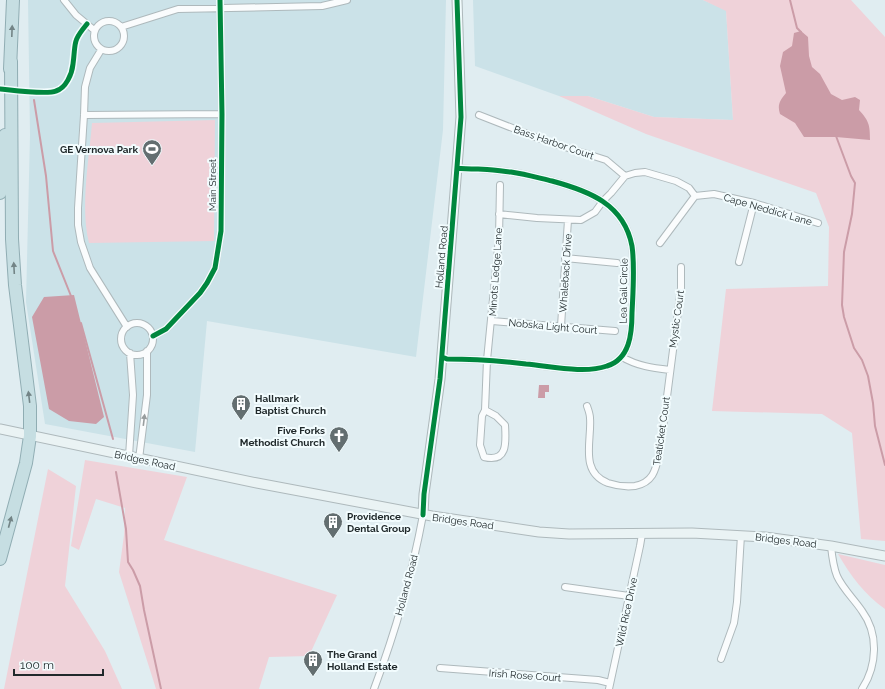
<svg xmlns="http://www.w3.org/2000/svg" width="885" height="689" viewBox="0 0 885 689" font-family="Raleway,sans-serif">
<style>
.built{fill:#cbe2e8}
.green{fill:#efd2d9}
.water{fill:#cb9ca7}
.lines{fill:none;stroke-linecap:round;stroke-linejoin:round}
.stream{stroke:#cb9ca7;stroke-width:2}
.street-casing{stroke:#aeb9bc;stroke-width:8}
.secondary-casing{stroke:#aeb9bc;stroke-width:11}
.highway-casing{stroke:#90adb3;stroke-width:14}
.street{stroke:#fafcfd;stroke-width:6}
.secondary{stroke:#eaf3f4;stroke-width:9}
.highway{stroke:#c6dee2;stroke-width:12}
.cycleway-casing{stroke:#f2fcfe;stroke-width:8}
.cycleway{stroke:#00873e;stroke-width:5}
.oneway{fill:#738486}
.oneway2{fill:#989d9e}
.labels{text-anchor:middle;stroke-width:4;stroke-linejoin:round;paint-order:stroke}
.street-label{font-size:10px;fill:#20292b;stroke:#f2fcfe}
.poi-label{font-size:10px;font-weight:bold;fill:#20292b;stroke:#f2fcfe;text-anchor:start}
</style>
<rect width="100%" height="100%" fill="#e0edf1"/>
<path class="built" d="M28 0H446L443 130 416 357 207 321 195 452 45 424 26 302 30 135Z
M473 0H703L726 10 733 120 654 117 588 96H559L475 66Z"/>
<path class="green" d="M703 0H851L885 37V541L861 539 852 433 822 414 712 411 726 289 828 286 829 227 816 193 646 134 559 96H588L654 117 733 120 726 11Z
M215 120 214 241 89 243C80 208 89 160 92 123Z
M85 460 187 477 164 540 337 595 309 656 269 657 259 689H156L119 572 124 535 125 508 96 499 79 550 71 546Z
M48 469 76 486 65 586 105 651 122 689H4Z
M838 554 885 565V609C865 595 850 575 838 554Z"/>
<path class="water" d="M801 31 808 37 809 56 812 67 820 74 831 94 842 100 855 97 860 100 859 110C869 121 870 125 870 140L836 137H804L795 123 780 114C777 105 780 100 786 93L780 66 783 52 792 46 794 33Z
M74 295 104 417 96 424 69 421 49 409 32 317 44 297Z
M539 385H549V392H545V398H538Z"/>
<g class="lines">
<path class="stream" d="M790 0 797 28 801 32
M34 100 46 176 53 251 71 296
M836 136 851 176 855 183 852 214 844 252 842 305 844 317 854 348 862 360 868 376 873 403 875 426 885 465
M81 323 113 439
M116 472 126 529 128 562 133 570 140 586 144 610 161 689"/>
<defs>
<path id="street" d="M64 0 76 15 94 30
M94 36a15 15 0 1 1 30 0a15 15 0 1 1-30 0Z
M121 27 178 9 322 6 347 0
M101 50 90 68 85 87 84 115 78 208V225L81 242 90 268 127 327
M84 115 222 114
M479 115 543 140 606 160 625 176
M695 196 714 194 754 203 818 223
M499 214 537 218 581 220 595 212 603 201 611 193 625 176 635 173 645 172 676 181 689 188 695 196
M660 243 695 196
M565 258 617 263
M739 262 754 203
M492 321 615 331
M121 339a16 16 0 1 1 32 0a16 16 0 1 1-32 0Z
M561 326 568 220
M153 336 166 329 200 293 207 283 215 268 221 231 222 114 220 0
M442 357 447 359C474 359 500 361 526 364 550 366 584 374 607 366 630 359 632 333 632 313 633 291 635 267 632 246 624 204 589 191 552 181 539 178 525 174 511 172 500 171 489 169 478 169 471 169 464 169 457 168
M622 357C637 366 653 368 670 370
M587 406C588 409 590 414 590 418 592 440 579 472 608 483 617 486 626 487 635 486 655 482 656 467 660 451L681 288V267
M485 410 482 416 480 445 484 457C508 463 506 442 505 425L496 416 485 410 487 360 499 238 500 185
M129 456 133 395 130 353
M139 459 147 395V351
M831 546C832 556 833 566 837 576 843 589 854 599 862 611 879 634 877 666 862 689
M565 587 629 596
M721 659 734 623 737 602 741 535
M440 668 598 680 610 683
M374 689C395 633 412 574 423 515
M609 689 640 546 642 534"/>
<path id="secondary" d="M0 429 257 483 432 516 539 532 569 534 692 533 765 537 831 546 885 556
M423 515 424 494 440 379 461 117 457 0"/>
<path id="highway" d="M10 69 13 0
M0 193 5 135
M0 559 26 463 30 436V406L15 285 12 239 11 61"/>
</defs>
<use href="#street" class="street-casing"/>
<use href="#secondary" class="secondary-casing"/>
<use href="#highway" class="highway-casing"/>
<use href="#street" class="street"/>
<use href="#secondary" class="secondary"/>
<use href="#highway" class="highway"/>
<defs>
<path id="cycleway" d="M0 89C11 90 47 95 56 91 66 88 72 74 73 64 76 42 72 42 87 24
M153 336 166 329 200 293 207 283 215 268 221 231 222 114 220 0
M442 357 447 359C474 359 500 361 526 364 550 366 584 374 607 366 630 359 632 333 632 313 633 291 635 267 632 246 624 204 589 191 552 181 539 178 525 174 511 172 500 171 489 169 478 169 471 169 464 169 457 168
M423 515 424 494 440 379 461 117 457 0"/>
</defs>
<use href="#cycleway" class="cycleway-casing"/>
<use href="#cycleway" class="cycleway"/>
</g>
<defs><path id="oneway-solid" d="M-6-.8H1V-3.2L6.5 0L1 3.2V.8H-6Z"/></defs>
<g class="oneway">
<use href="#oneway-solid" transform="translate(12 31) rotate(-88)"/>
<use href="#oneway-solid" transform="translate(14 268) rotate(-93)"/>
<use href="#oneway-solid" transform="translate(29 397) rotate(-97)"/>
<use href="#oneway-solid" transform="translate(10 522) rotate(-75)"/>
</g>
<use class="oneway2" href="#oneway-solid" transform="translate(144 420) rotate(-83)"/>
<defs>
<symbol id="stadium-pin" viewBox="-11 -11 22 30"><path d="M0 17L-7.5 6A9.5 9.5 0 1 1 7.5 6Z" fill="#636e70" stroke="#f2fcfe"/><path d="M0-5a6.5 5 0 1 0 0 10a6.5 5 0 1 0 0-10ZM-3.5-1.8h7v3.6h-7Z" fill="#fff"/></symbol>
<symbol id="building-pin" viewBox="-11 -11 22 30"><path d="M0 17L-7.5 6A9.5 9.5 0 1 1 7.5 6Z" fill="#636e70" stroke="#f2fcfe"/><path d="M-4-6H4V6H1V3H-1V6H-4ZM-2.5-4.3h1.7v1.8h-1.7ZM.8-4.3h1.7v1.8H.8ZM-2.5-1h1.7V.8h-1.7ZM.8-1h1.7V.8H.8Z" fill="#fff"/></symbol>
<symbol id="church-pin" viewBox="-11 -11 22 30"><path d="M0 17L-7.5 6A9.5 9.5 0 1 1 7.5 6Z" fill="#636e70" stroke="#f2fcfe"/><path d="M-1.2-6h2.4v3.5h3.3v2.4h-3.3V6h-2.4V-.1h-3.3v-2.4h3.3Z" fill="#fff"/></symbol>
</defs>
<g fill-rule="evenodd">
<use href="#stadium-pin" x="141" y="138" width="22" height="30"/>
<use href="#building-pin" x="230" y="393" width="22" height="30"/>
<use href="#church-pin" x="328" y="425" width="22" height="30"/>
<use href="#building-pin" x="322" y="511" width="22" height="30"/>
<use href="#building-pin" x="302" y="649" width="22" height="30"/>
</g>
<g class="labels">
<g class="street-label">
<text transform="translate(554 142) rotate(19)" y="4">Bass Harbor Court</text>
<text transform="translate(212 185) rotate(-90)" y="4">Main Street</text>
<text transform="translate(768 209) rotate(16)" y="4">Cape Neddick Lane</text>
<text transform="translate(441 257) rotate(-85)" y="4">Holland Road</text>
<text transform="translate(495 272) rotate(-86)" y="4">Minots Ledge Lane</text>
<text transform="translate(565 273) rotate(-86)" y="4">Whaleback Drive</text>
<text transform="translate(623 291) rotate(-89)" y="4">Lea Gail Circle</text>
<text transform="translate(676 319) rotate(-82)" y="4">Mystic Court</text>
<text transform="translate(553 326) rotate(5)" y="4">Nobska Light Court</text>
<text transform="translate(661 431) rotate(-82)" y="4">Teaticket Court</text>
<text transform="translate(145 460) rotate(12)" y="4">Bridges Road</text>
<text transform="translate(463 521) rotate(8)" y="4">Bridges Road</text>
<text transform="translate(786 540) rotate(7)" y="4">Bridges Road</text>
<text transform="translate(406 585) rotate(-75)" y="4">Holland Road</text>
<text transform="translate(626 612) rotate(-78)" y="4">Wild Rice Drive</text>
<text transform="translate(525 675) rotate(4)" y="4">Irish Rose Court</text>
</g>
<g class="poi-label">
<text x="138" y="153" text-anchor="end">GE Vernova Park</text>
<text x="255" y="402">Hallmark<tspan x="255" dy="12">Baptist Church</tspan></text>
<text x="325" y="434" text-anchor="end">Five Forks<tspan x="325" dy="12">Methodist Church</tspan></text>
<text x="347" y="520">Providence<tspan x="347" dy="12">Dental Group</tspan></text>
<text x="327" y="658">The Grand<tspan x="327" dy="12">Holland Estate</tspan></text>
</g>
</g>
<path d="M14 669v6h89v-6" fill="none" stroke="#20292b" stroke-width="2"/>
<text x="20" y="669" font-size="12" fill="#20292b" stroke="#f2fcfe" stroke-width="3" paint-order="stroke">100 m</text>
</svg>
